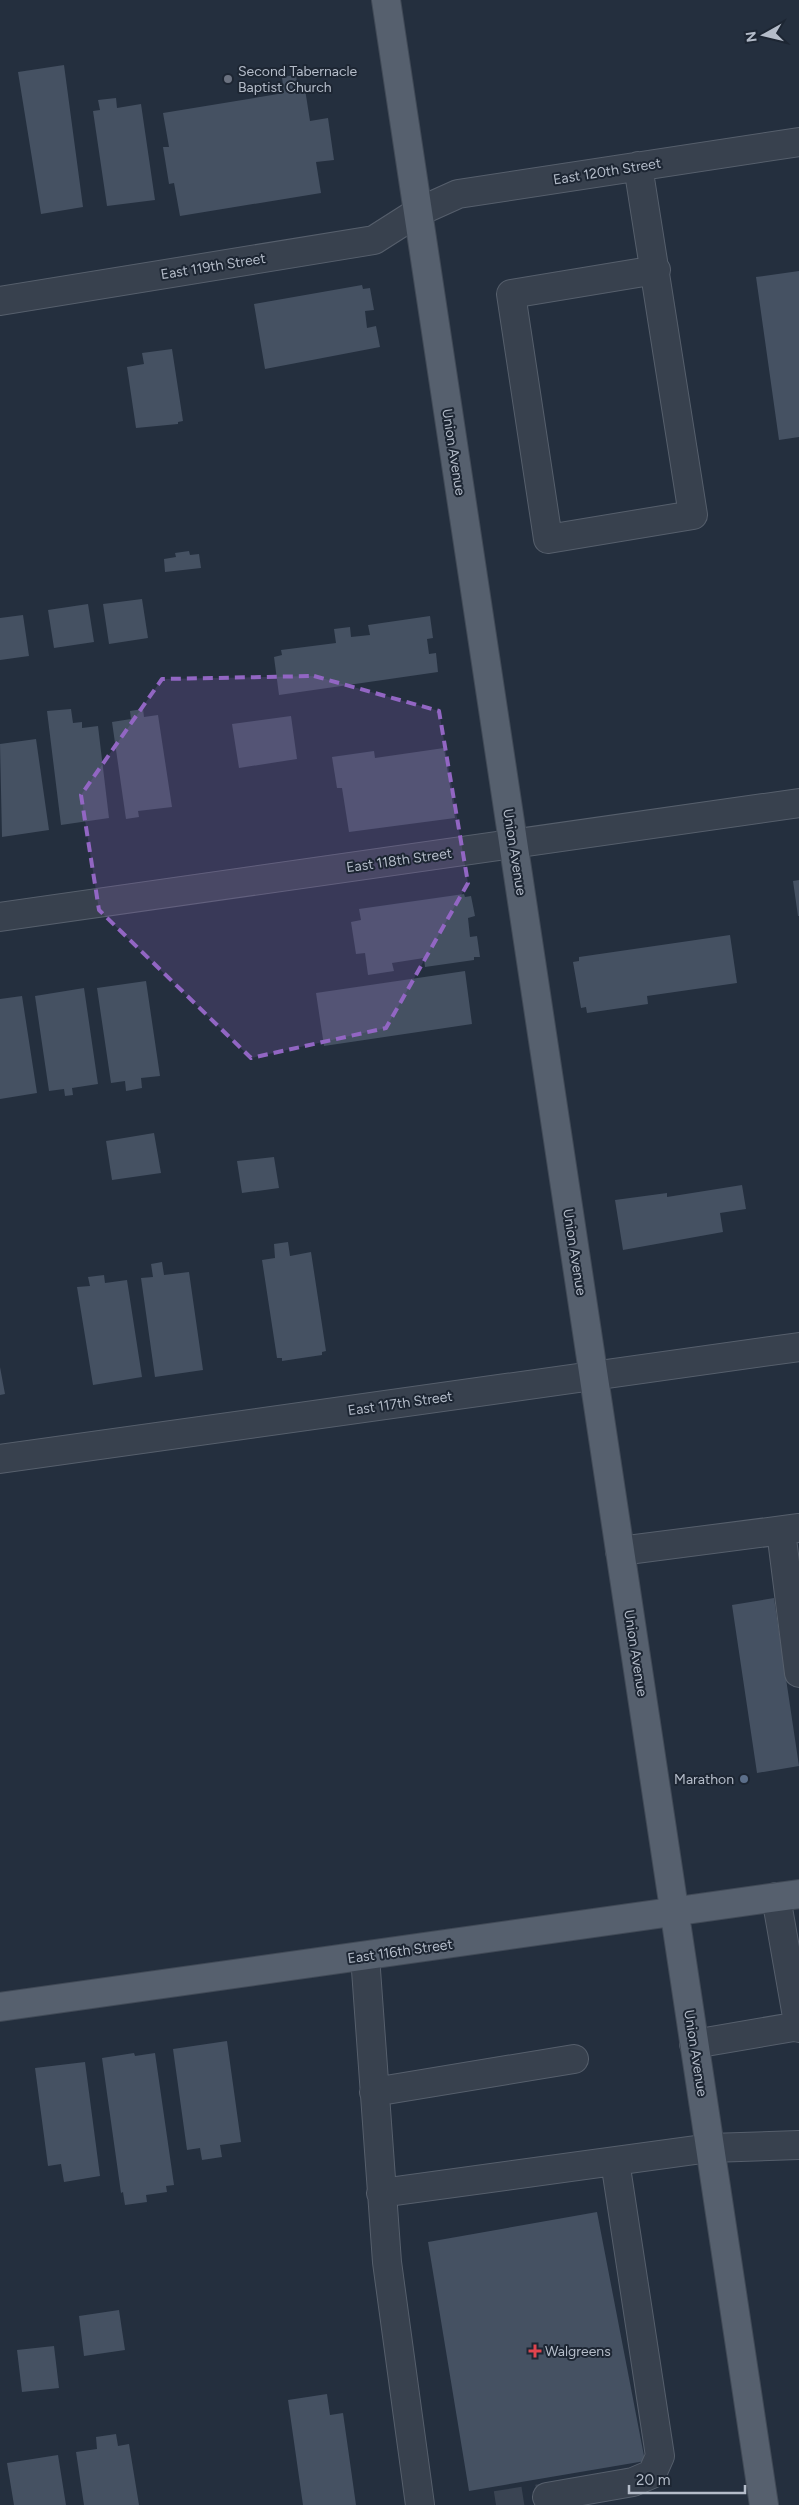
<svg xmlns="http://www.w3.org/2000/svg" width="799" height="2505" viewBox="0 0 799 2505" font-family="Figtree,sans-serif">
<style>
.building{fill:#455162}
.lines{fill:none;stroke-linecap:round;stroke-linejoin:round}
.minor-tunnel{stroke:#3a4453;stroke-width:28;stroke-dasharray:28 14;stroke-linecap:butt}
.minor-casing{stroke:#565f6c;stroke-width:30}
.major-casing{stroke:#414a57;stroke-width:30}
.minor{stroke:#38414e;stroke-width:28}
.major{stroke:#56606e;stroke-width:28}
.marked{fill:#9266c3;fill-opacity:0.2;stroke:#9266c3;stroke-width:4;stroke-dasharray:10 6;stroke-linejoin:round}
.worship-dot{fill:#6b7280;stroke:#1d2633;stroke-width:2}
.service-dot{fill:#5c6f8a;stroke:#1d2633;stroke-width:2}
.health-dot{fill:#e0444e;stroke:#1d2633;stroke-width:2}
.labels{text-anchor:middle;stroke-width:4;stroke-linejoin:round;paint-order:stroke}
.poi-label{font-size:14px;fill:#b4bcc9;stroke:#1d2633;text-anchor:start}
.street-label{font-size:14px;fill:#b4bcc9;stroke:#1d2633}
</style>
<rect width="100%" height="100%" fill="#242f3e"/>
<path class="building" d="M64 65 83 207 41 214 18 72Z
M296 75 298 90 305 89 310 121 328 118 334 160 316 162 321 193 180 216 174 183 169 184 163 147H169L163 113 284 93 282 77Z
M116 98 117 108 141 104 155 200 107 206 93 111 100 110 98 100Z
M799 271V437L779 440 756 277Z
M362 285 363 289 370 288 374 310 365 311 367 328 376 326 380 347 265 369 254 304Z
M172 349 183 421 178 422V424L136 428 127 367 144 364 142 353Z
M189 551 190 555 199 554 201 568 165 572 164 559 176 557 175 553Z
M142 599 148 638 109 644 103 604Z
M88 604 94 642 54 648 48 610Z
M23 615 29 656 0 660V618Z
M430 616 433 638 427 639 429 654 436 653 438 672 279 695 274 657 282 655 281 650 336 643 334 629 350 627 351 637 370 635 368 625Z
M71 709 73 723 82 722V728L98 726 109 818 61 825 47 711Z
M143 709 144 717 158 715 172 807 138 811 139 817 126 819 112 722 131 719 130 711Z
M291 716 297 759 239 768 232 724Z
M36 739 49 830 2 837 0 744Z
M444 748 455 818 349 832 342 788H337L332 757 374 751 375 758Z
M799 880V916H798L793 881Z
M464 894 465 897 471 896 475 916 468 918 470 937 477 936 480 957H474V960L425 967 424 958 392 963 394 971 368 975 365 953 356 954 351 922 361 920 359 909Z
M730 935 737 983 647 996 648 1004 587 1013 586 1007 581 1008 573 962 579 961V957Z
M465 971 472 1024 324 1046 316 993Z
M146 981 160 1076 141 1078 142 1088 126 1091 125 1081 111 1083 97 988Z
M84 988 98 1084 72 1088 73 1095 65 1096 64 1089 49 1091 35 996Z
M22 996 37 1093 0 1099V999Z
M154 1133 161 1173 112 1180 106 1141Z
M274 1157 279 1188 242 1193 237 1161Z
M742 1185 746 1209 720 1213 723 1232 623 1250 615 1200 667 1193V1197Z
M288 1242 290 1256 311 1252 326 1351 322 1352V1355L282 1361V1358H277L262 1260 275 1258 274 1244Z
M162 1262 164 1275 189 1272 203 1370 155 1377 141 1278 153 1277 151 1264Z
M104 1275 105 1283 127 1280 142 1377 93 1385 77 1287 90 1286 88 1277Z
M0 1367 5 1394 0 1395Z
M774 1598 799 1766 757 1773 732 1605Z
M227 2041 241 2142 220 2145 222 2157 202 2160 200 2148 187 2150 173 2049Z
M134 2053 135 2056 155 2053 174 2185 166 2186 167 2192 146 2195 147 2202 125 2205 123 2192 121 2193 102 2058Z
M85 2062 100 2176 64 2182 61 2164 48 2166 35 2068Z
M597 2212 645 2461 469 2491 428 2242Z
M119 2310 125 2350 84 2356 79 2316Z
M54 2346 59 2388 22 2392 17 2350Z
M327 2394 330 2415 343 2413 356 2505H303L288 2400Z
M116 2434 118 2446 129 2444 139 2505H84L76 2452 97 2449 96 2437Z
M58 2455 66 2505H14L7 2463Z"/>
<g class="lines">
<path class="minor-tunnel" d="M496 2505 547 2497"/>
<defs>
<path id="minor" d="M638 166 693 515 548 539 511 294 656 270
M0 301 374 240 418 212 458 194 799 142
M0 917 799 803
M0 1459 799 1347
M781 1531 799 1673
M620 1551 799 1528
M776 1897 799 2028
M365 1956 387 2262 420 2505
M694 2044 799 2026
M374 2092 574 2059
M381 2193 710 2148 799 2145
M547 2497 633 2482 652 2474 660 2456 615 2161"/>
<path id="major" d="M386 0 764 2505
M0 2007 799 1894"/>
</defs>
<use href="#minor" class="minor-casing"/>
<use href="#major" class="major-casing"/>
<use href="#minor" class="minor"/>
<use href="#major" class="major"/>
</g>
<path class="marked" d="M314 676 439 711 468 883 386 1028 251 1058 99 910 81 795 162 679Z"/>
<circle class="worship-dot" cx="228" cy="79" r="5"/>
<circle class="service-dot" cx="744" cy="1779" r="5"/>
<path class="health-dot" d="M532.5 2343.5h5v5h5v5h-5v5h-5v-5h-5v-5h5z"/>
<g class="labels">
<g class="poi-label">
<text x="238" y="76">Second Tabernacle<tspan x="238" dy="16">Baptist Church</tspan></text>
<text x="734" y="1784" text-anchor="end">Marathon</text>
<text x="545" y="2356">Walgreens</text>
</g>
<g class="street-label">
<text transform="translate(607 171) rotate(-9)" y="5">East 120th Street</text>
<text transform="translate(213 266) rotate(-9)" y="5">East 119th Street</text>
<text transform="translate(454 452) rotate(81)" y="5">Union Avenue</text>
<text transform="translate(515 852) rotate(81)" y="5">Union Avenue</text>
<text transform="translate(399 860) rotate(-8)" y="5">East 118th Street</text>
<text transform="translate(575 1252) rotate(81)" y="5">Union Avenue</text>
<text transform="translate(400 1403) rotate(-8)" y="5">East 117th Street</text>
<text transform="translate(636 1653) rotate(81)" y="5">Union Avenue</text>
<text transform="translate(400 1951) rotate(-8)" y="5">East 116th Street</text>
<text transform="translate(696 2053) rotate(81)" y="5">Union Avenue</text>
</g>
</g>
<g transform="translate(764 35) rotate(262)" stroke="#1d2633" stroke-width="4" paint-order="stroke">
<path d="M0-4L9 19L0 12L-9 19Z" fill="#b4bcc9"/>
<text y="-8" font-size="14" font-weight="bold" text-anchor="middle" fill="#b4bcc9">N</text>
</g>
<path d="M629 2485v8h116v-8" fill="none" stroke="#b4bcc9" stroke-width="2.5"/>
<text x="636" y="2485" font-size="15" fill="#b4bcc9" stroke="#1d2633" stroke-width="4" paint-order="stroke">20 m</text>
</svg>
